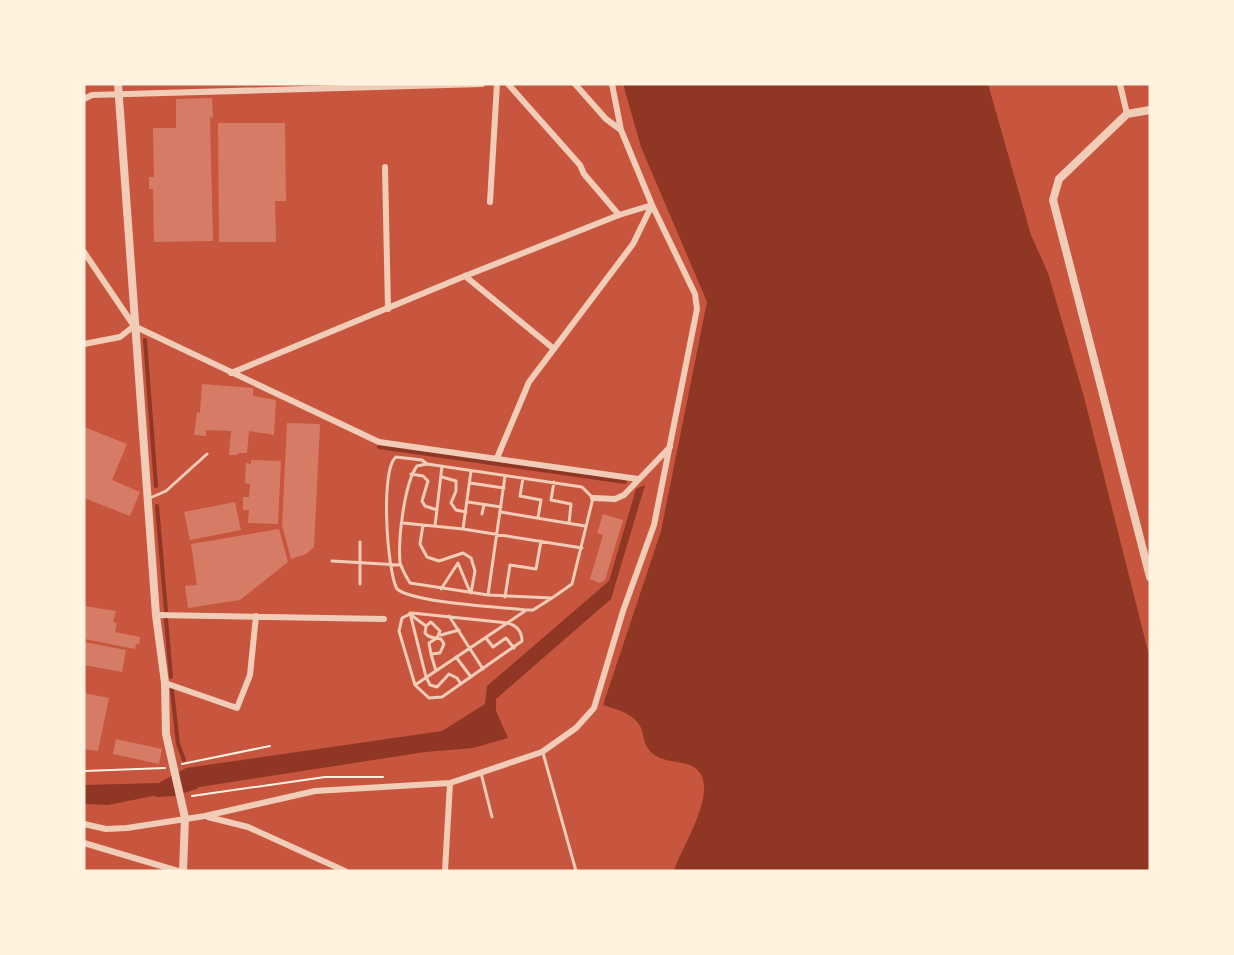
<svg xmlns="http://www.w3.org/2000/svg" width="1234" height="955" viewBox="0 0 1234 955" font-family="'Noto Sans',sans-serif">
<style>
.water{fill:#8f3625}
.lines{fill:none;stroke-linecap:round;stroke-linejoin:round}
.stream{stroke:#8f3625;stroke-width:4}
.building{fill:#d67c66}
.path{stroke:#fff3e0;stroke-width:2}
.service{stroke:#f1ccb7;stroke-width:3}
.minor{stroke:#f1ccb7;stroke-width:6}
.tertiary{stroke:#f1ccb7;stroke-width:8}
</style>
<rect width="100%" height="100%" fill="#c8553d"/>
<path class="water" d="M623 84H988L1031 235 1048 273 1084 397 1150 659V871H674C681 847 725 783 692 766 679 760 663 763 652 753 644 746 644 737 641 728 635 714 616 709 603 705L661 531 707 302 641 147Z
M645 485 611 599 496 699V711L508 738 473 748 425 752 193 788 108 805 84 804V785L159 783 186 768 442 731 485 704 487 686 609 581 636 489Z"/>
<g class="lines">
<path class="stream" d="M145 340 156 486
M379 447 625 482
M157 506 166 611
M166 619 171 677
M172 690 178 744 184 760
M157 795 174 794 196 787"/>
</g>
<path class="building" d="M212 98 213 117 210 118 213 241 154 242 153 189H149V177H154L153 128H176V99Z
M218 123H285L286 201H275L276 242H219Z
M202 384 253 388V396L276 400 274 435 249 431 247 453H238L237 455H229L231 431 206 430V436L194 435 197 412 200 413Z
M287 423 320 424 314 547 306 554 291 559 282 525Z
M84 427 127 444 112 480 140 492 130 516 84 498Z
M251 460 281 461 278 524 248 523 249 510H243V497H249L250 484 245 483 246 463 251 464Z
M235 502 241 530 190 540 184 512Z
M603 514 623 520 605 580 600 583 590 579 603 535 597 533Z
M279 529 288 562 240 600 188 608 185 586 197 585 191 544Z
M84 606 116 611 113 622 117 623 115 632 140 637 139 644H136L135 649 84 639Z
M84 642 126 650 122 672 84 665Z
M84 693 109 698 98 751 84 749Z
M116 739 162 749 159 764 113 754Z"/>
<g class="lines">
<path class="path" d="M182 764 270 746
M84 771 165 768
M192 796 325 777H383"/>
<path class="service" d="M427 464 582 487 593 498 572 584 552 598 488 595 410 583C407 578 401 568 400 562 398 540 404 484 417 466Z
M427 464 422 460 396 457C380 469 387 571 397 589 414 603 500 607 526 610H533L552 598
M411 474 423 476 428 481 422 501 425 506 437 510
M442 477 456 481V491L451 503 456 510 466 512
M523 478 520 496 541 500 538 518
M554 482 551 500 571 504 569 523
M470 483 504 488
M150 498 166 491 207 454
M468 502 501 507
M501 512 585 526
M482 514 484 505
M403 523 463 529 582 548
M423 525 420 544 427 557 439 561 463 553 471 558 475 571 471 593
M435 526 442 466
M463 529 471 471
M332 561 400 565
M360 584V542
M441 589 458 563 470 592
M488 595 505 476
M505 597 510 565 536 569 541 541
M410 613 426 677 430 685 437 687 449 674 457 678 461 684
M412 613 508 623C517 626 522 631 522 641L442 697 429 698 415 685 399 631 402 618Z
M411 615 426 626
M449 616 483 669
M441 635 459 630
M486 638 493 647 506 638 514 648
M431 654 429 643 437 638 440 631 431 622 426 626 425 633C430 639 434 637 441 639L444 644 440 653 431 654 436 671
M456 657 471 677
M415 685 525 611
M543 753 576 871
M481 773 492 817"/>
<path class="minor" d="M508 84 580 165 584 174 619 215
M575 84 606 119 621 130
M1120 84 1127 114
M84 99 92 95 482 84
M385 167 388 309
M490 202 497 84
M84 252 134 326 379 442 638 479
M465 276 554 349
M84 344 120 337 134 326
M231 373 465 276 619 215 652 205
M497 458 529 382 633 244 652 205
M593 498 615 499 624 495 670 447
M156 615 384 619
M165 683 237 708 250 675 256 616
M208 817 248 827 345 871
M84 824 106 829 127 828 205 816 315 791 450 783 542 752 576 728 594 708 623 611 654 525 697 309 695 294 652 205 621 130 612 84
M84 843 178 871
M445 871 450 783"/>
<path class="tertiary" d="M118 84 156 615 165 683 166 734 185 818 183 871
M1150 110 1127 114 1059 179 1053 200 1150 577"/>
</g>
<rect width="1234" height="955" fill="none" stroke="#fff3e0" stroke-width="171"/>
</svg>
